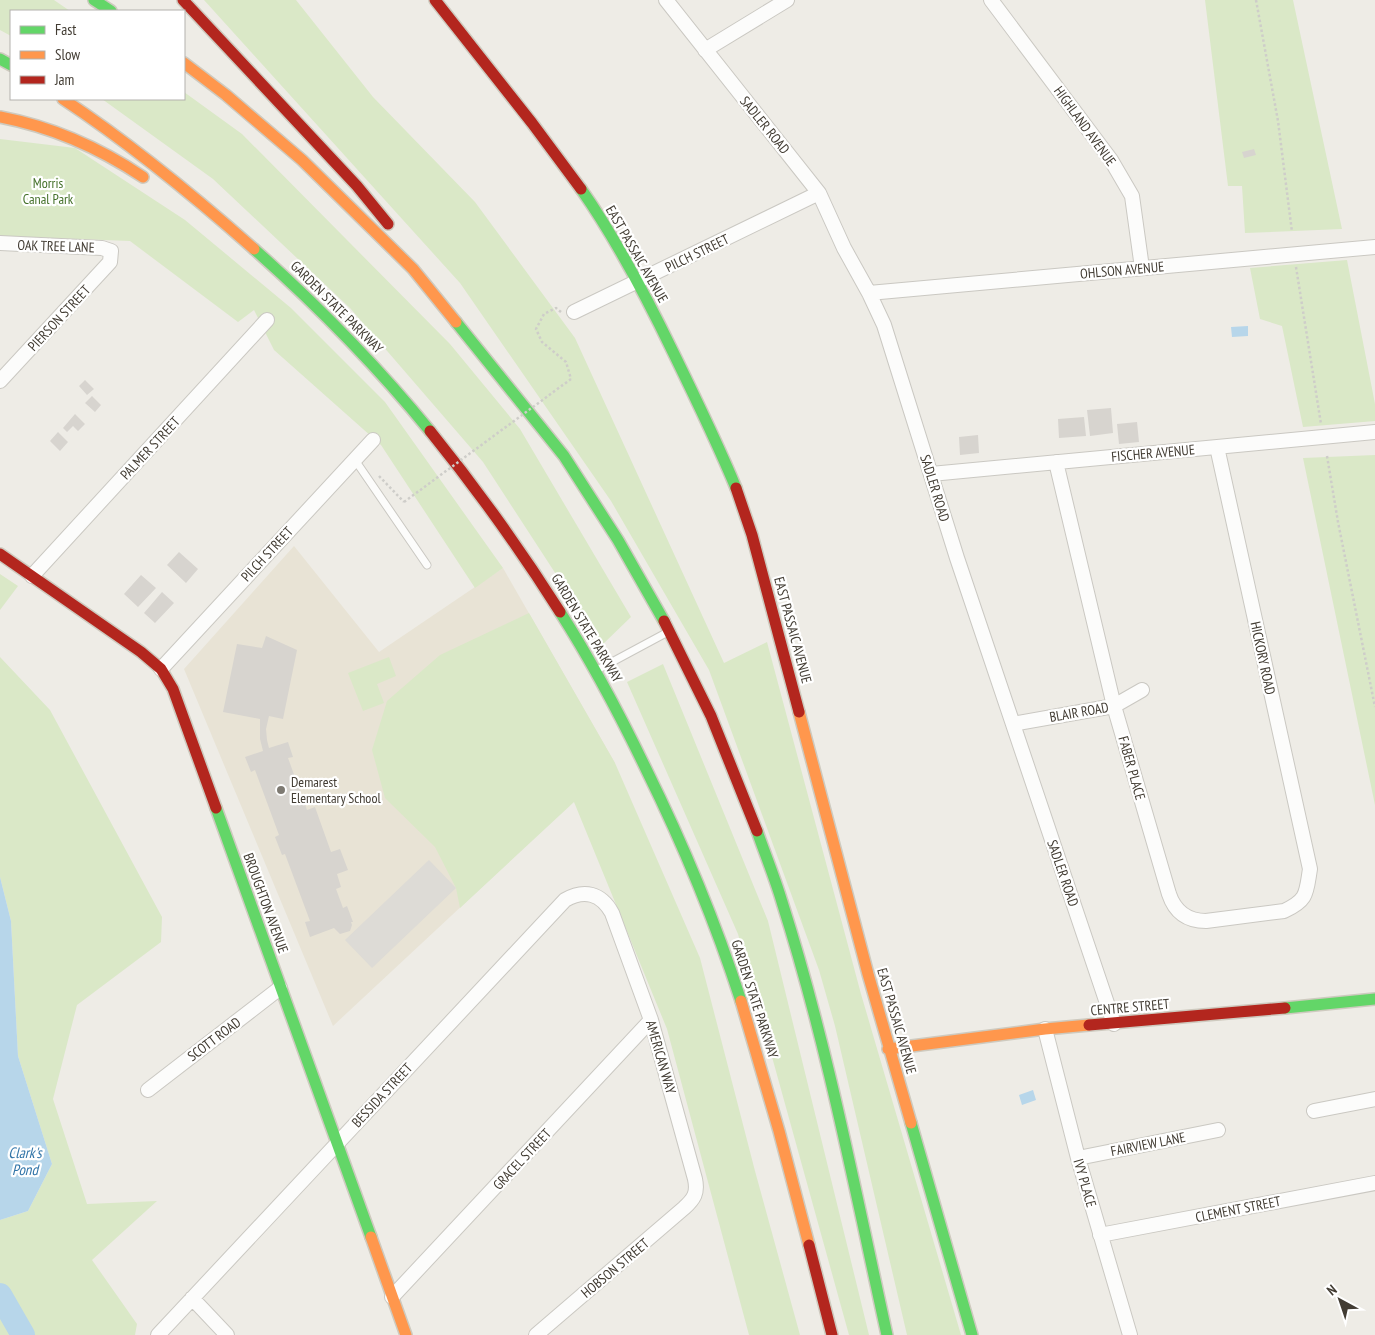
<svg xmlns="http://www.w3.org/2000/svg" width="1375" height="1335" viewBox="0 0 1375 1335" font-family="'PT Sans Narrow',sans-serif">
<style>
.education{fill:#e8e3d5}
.green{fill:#dae8c7}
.parking{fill:#dddbd6}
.water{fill:#b7d6ea}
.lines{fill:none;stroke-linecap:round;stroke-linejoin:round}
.river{stroke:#b7d6ea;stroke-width:24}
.building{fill:#d7d4cf}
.lane-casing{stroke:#cac8c2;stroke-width:9}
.street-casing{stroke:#cac8c2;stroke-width:16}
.fast-casing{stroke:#cecabf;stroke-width:14}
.slow-casing{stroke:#cecabf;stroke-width:14}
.jam-casing{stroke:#cecabf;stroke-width:14}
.path{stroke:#cecdc9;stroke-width:2.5;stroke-dasharray:2.5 2.5;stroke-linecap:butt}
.lane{stroke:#fcfcfb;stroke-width:7}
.street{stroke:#fcfcfb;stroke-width:14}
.fast{stroke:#63d668;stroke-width:11}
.slow{stroke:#ff974d;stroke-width:11}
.jam{stroke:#b3261e;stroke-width:11}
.path-bridge{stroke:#cecdc9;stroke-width:2.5;stroke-dasharray:2.5 2.5;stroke-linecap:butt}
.poi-dot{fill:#7e7a72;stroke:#fff;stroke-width:2}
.labels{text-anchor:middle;stroke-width:4.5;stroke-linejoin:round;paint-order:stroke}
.street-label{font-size:14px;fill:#423c33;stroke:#fff}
.park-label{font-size:14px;fill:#44702a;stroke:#fff}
.poi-label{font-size:14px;fill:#423c33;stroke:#fff;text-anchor:start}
.water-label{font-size:15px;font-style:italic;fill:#3275a8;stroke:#fff}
</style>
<rect width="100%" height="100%" fill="#eeece6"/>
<path class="education" d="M294 546 379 652 503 568 615 763 333 1026 184 669Z"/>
<path class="green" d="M0 0H54L70 11H11V36L0 30Z
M204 0H296L373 97 475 202 575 338 724 663 767 642 861 994 961 1335H907L835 1026 819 970 709 670 611 501 460 283Z
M1205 0H1293L1342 229 1245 233 1242 186H1228Z
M184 92 242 134 450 344 520 429 631 617 602 645 483 462 350 308 213 179 102 99H184Z
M0 139 75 148 185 220 291 308 385 402 503 568 475 588 381 445 274 350 254 310 238 322 130 241 0 236Z
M1347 260 1375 404V421L1303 427 1282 326 1260 319 1250 268Z
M1375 455V805L1303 458Z
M0 574 18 586 0 610Z
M529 613 615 763 700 958 755 1171 800 1335H749L667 1029 574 802 460 908 456 888 435 847 385 798 372 750 387 701 440 655Z
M0 657 50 710 162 917 161 942 77 1005 53 1099 87 1204 157 1201 92 1260 137 1324 135 1335H0V1220L28 1211 52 1164 18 1056 11 921 0 877Z
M389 657 396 676 377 684 384 703 363 711 348 673Z
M663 664 768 921 869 1335H849L738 934 627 682Z"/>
<path class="parking" d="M429 860 456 888 372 968 345 940Z"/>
<path class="water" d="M1248 326V336L1232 337 1231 327Z
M0 877 11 921 18 1056 52 1164 28 1211 0 1220Z
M1033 1090 1036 1100 1022 1105 1019 1095Z"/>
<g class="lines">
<path class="river" d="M0 1295 23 1335"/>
</g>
<path class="building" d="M1254 149 1256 155 1244 158 1242 152Z
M85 380 94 389 87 395 79 386Z
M92 396 101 405 95 412 85 403Z
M1111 408 1113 433 1090 436 1087 410Z
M75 414 85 424 78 431 73 426 67 432 63 428Z
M1084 417 1086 436 1059 438 1058 419Z
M1137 422 1139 442 1119 444 1117 424Z
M58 432 68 442 60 451 50 441Z
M978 435 979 453 960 455 959 437Z
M179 552 198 569 186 583 167 565Z
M141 575 156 588 138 607 124 594Z
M162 592 174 603 155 623 144 613Z
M266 636 297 650 283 719 269 716 266 729 267 740 269 748 288 742 293 757 288 758 307 810 315 807 331 852 340 849 348 870 337 874 341 887 336 889 343 908 347 906 353 922H351L352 925 350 931 340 934 334 928 310 937 305 922 310 921 285 854 282 855 275 837 279 835 255 770 251 772 245 757 263 751 260 739V719L223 712 237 644 262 648Z"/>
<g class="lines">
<defs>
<path id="lane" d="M355 460 427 565
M599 669 666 633"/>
<path id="street" d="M666 0 819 193 844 248 869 293 884 325 957 558 1114 1024
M991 0 1111 160 1132 196 1142 268
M705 50 787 0
M0 243 102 248 111 251 110 262 0 381
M869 293 1375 247
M574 312 819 193
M1056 462 1114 706 1169 894C1175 912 1187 921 1206 921L1284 911C1308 900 1306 893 1310 869L1217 447
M931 474 1375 432
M32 576 267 320
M161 669 373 440
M1013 724 1114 706 1142 690
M1045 1029 1078 1158 1130 1335
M148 1090 280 988
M1314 1111 1375 1099
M1078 1158 1218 1130
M1100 1235 1375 1183
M392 1297 651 1020
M192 1298 227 1335
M158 1335 565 900C584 889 601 893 612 913L651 1020 695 1179C698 1193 694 1199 684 1208L536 1335"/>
<path id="fast" d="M94 0 111 11
M0 59 11 65
M581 189C617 240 646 296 673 352 695 397 717 442 736 488
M254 249C317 305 377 366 430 431
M456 322 564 456 618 540 664 621
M560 612C592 662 620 715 646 769 683 844 715 921 741 1001
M216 808 371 1237
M757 831C765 854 775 878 782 902 827 1043 855 1190 887 1335
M1285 1008 1375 999
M911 1123 972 1335"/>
<path id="slow" d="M184 63 226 95 302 160 413 269 456 322
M63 99C131 144 193 195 254 249
M0 117C53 127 98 147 143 177
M799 712 868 974 911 1123
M741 1001 779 1131 809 1245
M888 1049 1045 1029 1089 1025
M371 1237 406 1335"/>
<path id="jam" d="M183 0 357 186 388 224
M435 0 532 123 581 189
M430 431C477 489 520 549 560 612
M736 488 752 535 799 712
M0 554 141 652 161 669 173 689 216 808
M664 621 711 716 757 831
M1089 1025 1285 1008
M809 1245 832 1335"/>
</defs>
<use href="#lane" class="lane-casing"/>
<use href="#street" class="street-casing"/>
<use href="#fast" class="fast-casing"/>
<use href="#slow" class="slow-casing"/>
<use href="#jam" class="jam-casing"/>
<path class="path" d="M1256 0 1278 121 1292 232
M1296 267 1321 424
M561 312 556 308 544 314 536 329 542 342 566 362 571 379
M1327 456 1338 522 1375 707
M379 476 404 502"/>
<use href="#lane" class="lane"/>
<use href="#street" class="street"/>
<use href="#fast" class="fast"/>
<use href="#slow" class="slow"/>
<use href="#jam" class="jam"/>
<path class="path-bridge" d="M404 502 571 379"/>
</g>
<circle class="poi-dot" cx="281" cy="790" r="5"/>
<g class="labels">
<g class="street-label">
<text transform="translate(765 125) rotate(51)" y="5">SADLER ROAD</text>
<text transform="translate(1085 126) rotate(54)" y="5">HIGHLAND AVENUE</text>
<text transform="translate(56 246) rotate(2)" y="5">OAK TREE LANE</text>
<text transform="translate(697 253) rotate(-26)" y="5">PILCH STREET</text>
<text transform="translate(637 254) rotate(60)" y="5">EAST PASSAIC AVENUE</text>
<text transform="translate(1122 270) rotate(-5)" y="5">OHLSON AVENUE</text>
<text transform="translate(337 307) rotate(45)" y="5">GARDEN STATE PARKWAY</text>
<text transform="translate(59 318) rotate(-47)" y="5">PIERSON STREET</text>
<text transform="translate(150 448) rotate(-47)" y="5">PALMER STREET</text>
<text transform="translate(1153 453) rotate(-5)" y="5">FISCHER AVENUE</text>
<text transform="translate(935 488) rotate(73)" y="5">SADLER ROAD</text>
<text transform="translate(267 554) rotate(-47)" y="5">PILCH STREET</text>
<text transform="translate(587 628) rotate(59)" y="5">GARDEN STATE PARKWAY</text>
<text transform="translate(793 630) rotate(75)" y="5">EAST PASSAIC AVENUE</text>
<text transform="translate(1263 658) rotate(78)" y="5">HICKORY ROAD</text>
<text transform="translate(1079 712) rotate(-10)" y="5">BLAIR ROAD</text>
<text transform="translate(1132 768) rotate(74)" y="5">FABER PLACE</text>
<text transform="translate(1063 873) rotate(71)" y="5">SADLER ROAD</text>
<text transform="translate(266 903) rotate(70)" y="5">BROUGHTON AVENUE</text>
<text transform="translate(755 999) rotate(72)" y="5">GARDEN STATE PARKWAY</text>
<text transform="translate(1130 1007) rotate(-5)" y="5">CENTRE STREET</text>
<text transform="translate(897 1021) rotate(74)" y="5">EAST PASSAIC AVENUE</text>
<text transform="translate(214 1039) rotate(-37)" y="5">SCOTT ROAD</text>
<text transform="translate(661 1057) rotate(74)" y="5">AMERICAN WAY</text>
<text transform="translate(382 1095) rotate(-47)" y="5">BESSIDA STREET</text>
<text transform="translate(1148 1144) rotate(-11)" y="5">FAIRVIEW LANE</text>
<text transform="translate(522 1159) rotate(-47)" y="5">GRACEL STREET</text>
<text transform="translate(1085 1183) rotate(74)" y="5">IVY PLACE</text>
<text transform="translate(1238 1209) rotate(-11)" y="5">CLEMENT STREET</text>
<text transform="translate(615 1268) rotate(-40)" y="5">HOBSON STREET</text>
</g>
<g class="park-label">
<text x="48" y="188">Morris<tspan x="48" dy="16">Canal Park</tspan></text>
</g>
<g class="poi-label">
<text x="291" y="787">Demarest<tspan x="291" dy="16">Elementary School</tspan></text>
</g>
<g class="water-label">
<text x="25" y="1158">Clark's<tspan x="25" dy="17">Pond</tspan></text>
</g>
</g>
<rect x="10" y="10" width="175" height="90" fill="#ffffff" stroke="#b3b1ad"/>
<rect x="20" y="26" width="25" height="8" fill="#63d668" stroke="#b3b1ad"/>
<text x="55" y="35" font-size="15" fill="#423c33">Fast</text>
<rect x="20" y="51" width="25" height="8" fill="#ff974d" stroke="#b3b1ad"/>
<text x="55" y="60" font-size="15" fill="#423c33">Slow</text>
<rect x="20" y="76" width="25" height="8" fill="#b3261e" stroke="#b3b1ad"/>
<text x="55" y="85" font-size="15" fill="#423c33">Jam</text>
<g transform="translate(1340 1300) rotate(320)" stroke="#ffffff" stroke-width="4" paint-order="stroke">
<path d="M0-4L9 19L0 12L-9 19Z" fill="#423c33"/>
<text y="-8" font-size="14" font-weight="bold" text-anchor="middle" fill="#423c33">N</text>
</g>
</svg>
